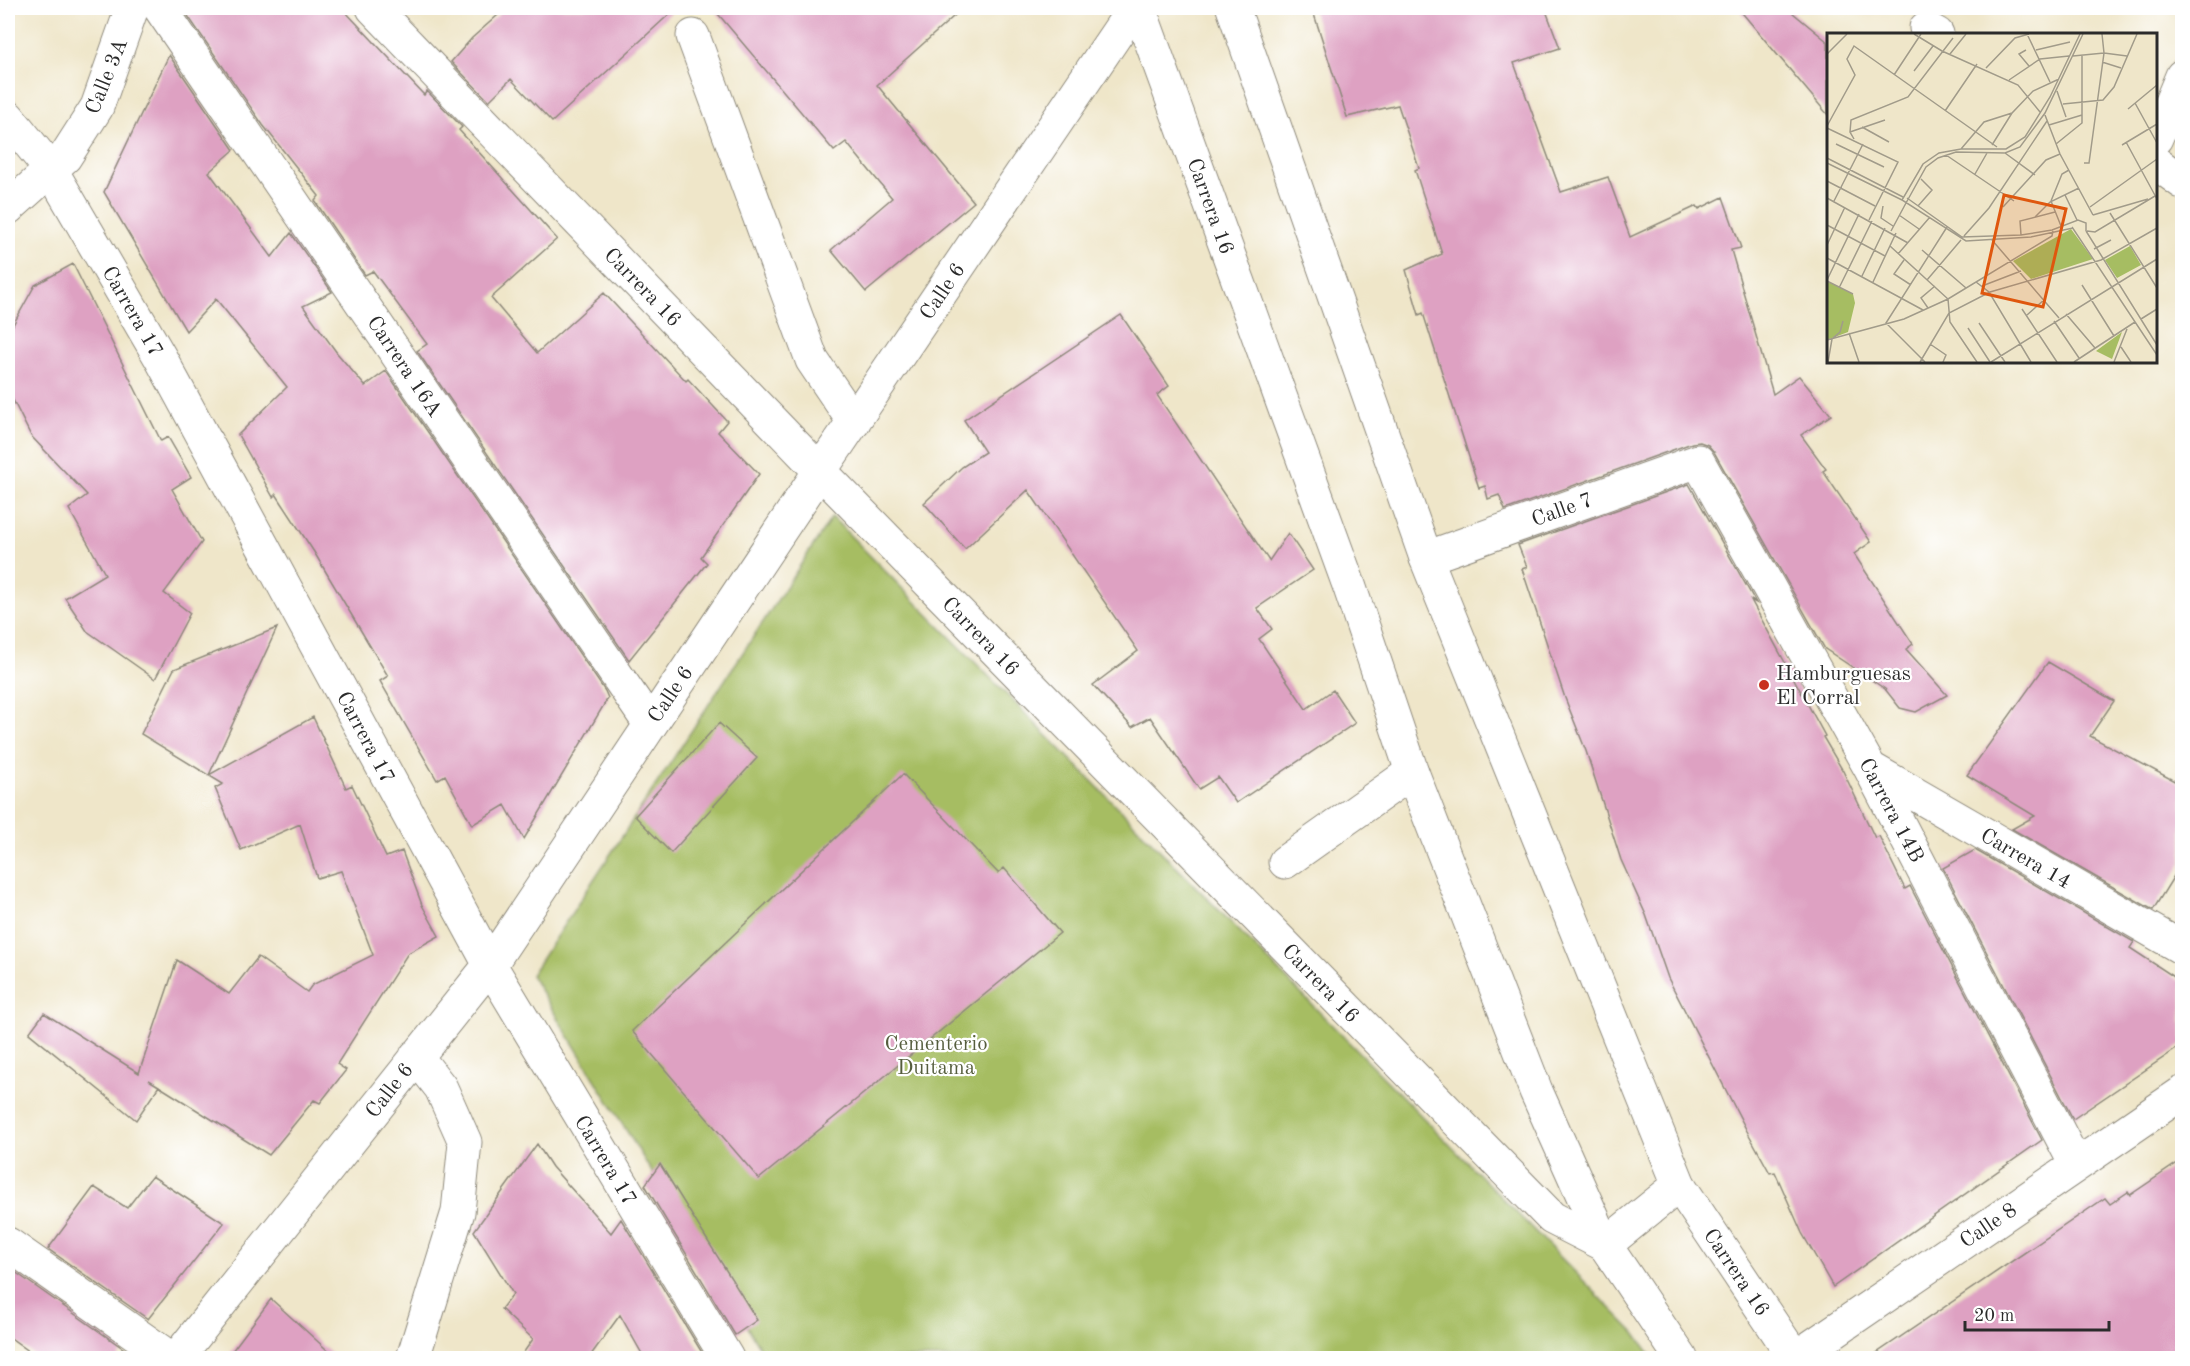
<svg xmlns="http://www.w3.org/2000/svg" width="2190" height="1366" viewBox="0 0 2190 1366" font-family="'Old Standard TT',serif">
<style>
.green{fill:#a6bd62;stroke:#687446;stroke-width:1.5}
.building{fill:#dea1c2}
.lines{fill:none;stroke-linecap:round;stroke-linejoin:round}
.minor-casing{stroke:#8d887a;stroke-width:35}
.major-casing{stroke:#8d887a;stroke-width:35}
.minor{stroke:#fff;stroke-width:33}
.major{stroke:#fff;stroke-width:33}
.poi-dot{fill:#c8321e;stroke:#fff;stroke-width:2}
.labels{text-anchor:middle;stroke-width:4.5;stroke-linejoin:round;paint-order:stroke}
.street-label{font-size:21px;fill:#2b2b2b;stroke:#fff}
.poi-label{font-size:21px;fill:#2b2b2b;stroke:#fff;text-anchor:start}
.park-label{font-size:21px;fill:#565e3e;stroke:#fff}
.inset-road{fill:none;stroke:#a19b8a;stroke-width:1.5}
.view{fill:#df570e;fill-opacity:0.15;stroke:#df570e;stroke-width:3}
.inset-edge{fill:none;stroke:#2b2b2b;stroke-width:3}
</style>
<rect width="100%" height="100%" fill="#fff"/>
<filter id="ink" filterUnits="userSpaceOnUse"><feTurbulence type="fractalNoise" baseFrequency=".0167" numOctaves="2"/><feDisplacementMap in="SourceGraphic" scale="12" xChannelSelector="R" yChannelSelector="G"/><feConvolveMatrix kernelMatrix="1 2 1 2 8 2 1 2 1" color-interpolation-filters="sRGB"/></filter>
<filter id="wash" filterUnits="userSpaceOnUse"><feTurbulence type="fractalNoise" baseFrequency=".008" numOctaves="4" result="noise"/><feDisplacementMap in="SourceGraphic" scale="24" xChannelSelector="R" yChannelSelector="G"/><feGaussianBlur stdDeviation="1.35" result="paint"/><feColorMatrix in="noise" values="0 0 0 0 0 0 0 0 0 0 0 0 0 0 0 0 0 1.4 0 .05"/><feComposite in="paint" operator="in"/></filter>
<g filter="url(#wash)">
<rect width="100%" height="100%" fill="#efe6c9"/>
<path class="green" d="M832 517 1635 1333 1653 1358H766L531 975Z"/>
<g id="blocks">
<path class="building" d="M192 8H342L424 95 427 91 462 127 459 130 557 239 491 298 537 353 604 293 686 381 688 379 727 421 718 432 759 474 701 557 707 563 629 660 417 351 427 344 373 271 365 275 315 201 319 196 263 125 188 16Z
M506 8H676L552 122 511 79 489 101 451 62 472 38Z
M713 8H963L877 85 974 202 866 292 831 250 892 198 846 142 834 151Z
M1312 8H1545L1560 48 1514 63 1561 192 1608 177 1630 237 1697 206 1699 209 1723 197 1741 248 1731 250 1773 394 1799 376 1831 415 1801 435 1826 469 1823 471 1871 542 1854 554 1913 644 1906 649 1947 695 1916 712 1900 708 1885 689 1825 649 1714 452 1708 445 1700 442 1692 443 1505 510 1499 495 1488 499 1485 486 1479 488 1423 313 1419 315 1406 270 1442 254 1415 170 1419 168 1398 105 1347 117Z
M1738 8H1787L1828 42V115Z
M169 55 234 150 209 172 272 257 291 233 332 292 303 306 337 353 365 386 386 371 605 691 608 698 524 839 505 805 472 825 445 775 437 780 380 681 388 676 314 552 276 494 273 497 238 435 287 387 216 299 186 331 104 192Z
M73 264 161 441 168 437 191 477 172 489 202 542 164 593 190 613 155 679 87 631 65 598 105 574 69 509 87 495 31 436 8 390V334L35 285Z
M1121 315 1169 386 1157 395 1269 561 1288 533 1313 570 1257 608 1272 629 1259 639 1306 709 1333 690 1355 723 1236 803 1218 777 1199 789 1150 717 1132 727 1093 685 1138 651 1028 490 965 549 924 503 962 467 985 452 964 420Z
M1689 484 1756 603 1751 600 1825 736 1823 737 1843 771 1875 838 1879 836 1905 889 1910 886 2042 1140 1833 1287 1802 1233 1775 1172 1770 1173 1747 1131 1668 978 1646 915 1621 860 1586 751 1565 698 1522 569 1527 567 1518 545Z
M277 628 209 775 313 717 346 788 352 785 386 857 402 851 422 905 439 936 408 953 337 1064 346 1070 320 1103 314 1100 269 1155 149 1080 159 1086 136 1120 29 1033 44 1013 139 1073 177 960 229 994 258 957 307 992 312 985 373 955 341 871 317 878 300 824 241 850 215 788 223 784 141 734 174 669Z
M2048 662 2114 701 2090 736 2182 785V863L2153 910 2012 829 2035 816 1967 775Z
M719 723 757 758 671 853 635 816Z
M903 774 998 873 1004 868 1060 933 759 1179 632 1031Z
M1975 850 2134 942 2130 948 2182 982V1045L2073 1119 1943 868Z
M537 1144 552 1167 611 1233 621 1219 704 1356 701 1359H645L620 1315 588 1359H519L533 1339 501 1309 513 1294 474 1231Z
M2182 1160V1359H1868L2105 1198 2110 1204 2128 1192 2130 1195Z
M660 1164 757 1320 735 1335 645 1185Z
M152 1176 224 1223 148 1319 48 1249 94 1187 127 1208Z
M8 1267 124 1349 117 1359H40L8 1336Z
M271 1299 337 1359H226Z"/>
</g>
</g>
<g filter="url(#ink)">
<use href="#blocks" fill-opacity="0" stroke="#8d887a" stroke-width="1.5"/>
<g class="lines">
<defs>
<path id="minor" d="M160 8 650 724
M373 8 820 471 1552 1218 1605 1245 1679 1185
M1926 28 1937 34
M693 36 812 360 854 422
M8 117 51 170 160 357 490 965 727 1358
M2156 138 2182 76
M2156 163 2182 182
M8 208 65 157 97 107 132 8
M1426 558 1698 461 1870 768 2076 1165
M1870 768 2182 948
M1285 862 1412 772
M8 1244 170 1358
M177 1358 490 965 820 471 1134 8
M413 1358 458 1212 465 1142 441 1088 416 1056
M1795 1358 2182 1093"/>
<path id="major" d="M1139 8 1350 588 1412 772 1536 1091 1605 1245 1681 1358
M1233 8 1426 558 1679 1185 1795 1358"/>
</defs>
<use href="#minor" class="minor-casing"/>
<use href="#major" class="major-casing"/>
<use href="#minor" class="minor"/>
<use href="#major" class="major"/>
</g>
</g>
<circle class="poi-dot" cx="1764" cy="685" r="6"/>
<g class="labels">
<g class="street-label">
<text transform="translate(106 76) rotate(-68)" y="7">Calle 3A</text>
<text transform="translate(1211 206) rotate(70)" y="7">Carrera 16</text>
<text transform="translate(643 287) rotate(46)" y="7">Carrera 16</text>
<text transform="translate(942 291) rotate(-56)" y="7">Calle 6</text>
<text transform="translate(133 311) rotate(60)" y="7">Carrera 17</text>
<text transform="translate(405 366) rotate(56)" y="7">Carrera 16A</text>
<text transform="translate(1562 509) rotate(-20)" y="7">Calle 7</text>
<text transform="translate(981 636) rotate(46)" y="7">Carrera 16</text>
<text transform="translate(670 694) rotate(-56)" y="7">Calle 6</text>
<text transform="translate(366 737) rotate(62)" y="7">Carrera 17</text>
<text transform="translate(1892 810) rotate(62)" y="7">Carrera 14B</text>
<text transform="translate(2026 858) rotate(30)" y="7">Carrera 14</text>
<text transform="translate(1321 983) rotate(46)" y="7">Carrera 16</text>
<text transform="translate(389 1090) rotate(-52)" y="7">Calle 6</text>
<text transform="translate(606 1160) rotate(59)" y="7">Carrera 17</text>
<text transform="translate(1988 1225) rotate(-34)" y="7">Calle 8</text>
<text transform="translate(1737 1272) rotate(56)" y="7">Carrera 16</text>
</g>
<g class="poi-label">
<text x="1776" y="680">Hamburguesas<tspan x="1776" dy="24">El Corral</tspan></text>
</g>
<g class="park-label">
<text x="936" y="1050">Cementerio<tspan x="936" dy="24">Duitama</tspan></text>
</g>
</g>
<g transform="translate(1827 33)">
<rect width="330" height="330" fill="#efe6c9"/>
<path d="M244 196 266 226 204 246 186 228ZM303 213 314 232 290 245 278 227ZM0 248 26 261 28 270 21 299 0 307ZM295 299 285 326 269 318Z" fill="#a6bd62"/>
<path class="inset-road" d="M87 1 115 18 191 52 213 79M200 1 223 49M199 17 192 21 202 33M209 17 243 9M0 21 20 1M123 21 139 1M246 23 277 20 300 23M275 29 294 35M159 35 188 5 202 1M87 38 106 13M67 42 94 1M182 47 213 26 242 23M230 58 239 84M308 70 330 110M236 71 276 67 287 54 310 1M301 76 330 52M118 78 150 31M218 82 233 121 266 182M222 92 255 82M0 93 28 42 20 26 27 13 170 114M35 94 62 109M0 95 71 129 42 187M23 99 58 87M27 106 23 99 24 87 81 64 126 5M299 109 330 166M9 111 57 134M229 111 255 90V22M165 112 185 80M295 112 330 91M134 116 157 89 185 80 206 58 232 46M178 120 208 142M119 122 187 168M0 125 76 164M0 130 75 167M257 130H262L277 20 275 1M148 141 160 120M0 148 48 173M238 162 250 187M0 165 81 210M80 165 135 204 194 202 225 197 251 187 259 190V198M7 168 36 111M224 168 235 141 242 137M224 168 234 193M79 170 99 134 111 125 129 119 178 120 193 114 218 80 256 1M56 173 54 185 66 193M91 173 105 157 94 146M176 174 219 127 233 121M263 174 330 126M283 180 330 255M72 182 92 196M266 182 321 166M208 184 223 169 252 155M0 192 58 223M245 194 330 322M246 195 204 204 139 208 75 167 96 131 112 120 134 116H179L198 104 223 64 253 1M64 198 79 170M259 198 330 312M260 198 268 199 328 163M194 202 193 188 228 179M137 203 162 175 220 88M165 207 232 285M0 212 18 174M63 213 121 266 123 289 150 329M267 216 284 207M95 217 139 255M71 221 103 184M0 225 96 277M77 227 67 241 84 252M35 243 58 195M0 247 32 181M100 247 134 207M0 248 26 261M46 249 69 200M149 249 162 259 204 329M255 252 287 303M155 253 194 238M12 255 45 188M101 275 94 265 108 253M195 276 230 329M239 281 268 315M200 282 218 266M314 286 330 276M227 288 252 325M152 290 178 329M141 295 163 329M22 300 32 329M0 307 77 286 121 266 225 203 226 198M103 311 119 322 116 329M294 314 304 329M1 329 5 306 13 299 16 288M93 329 122 280 163 259 274 227 330 195M98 329 59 290 120 194M164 329 330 226M247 329 308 289M287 329 300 296"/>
<path class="view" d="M177 162 239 176 216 274 155 260Z"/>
<rect width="330" height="330" class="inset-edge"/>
</g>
<rect width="2190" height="1366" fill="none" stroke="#fff" stroke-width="30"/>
<path d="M1965 1321v9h144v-9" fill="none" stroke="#2b2b2b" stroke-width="3"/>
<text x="1974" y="1321" font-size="18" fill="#2b2b2b" stroke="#ffffff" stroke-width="4.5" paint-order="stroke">20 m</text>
</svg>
